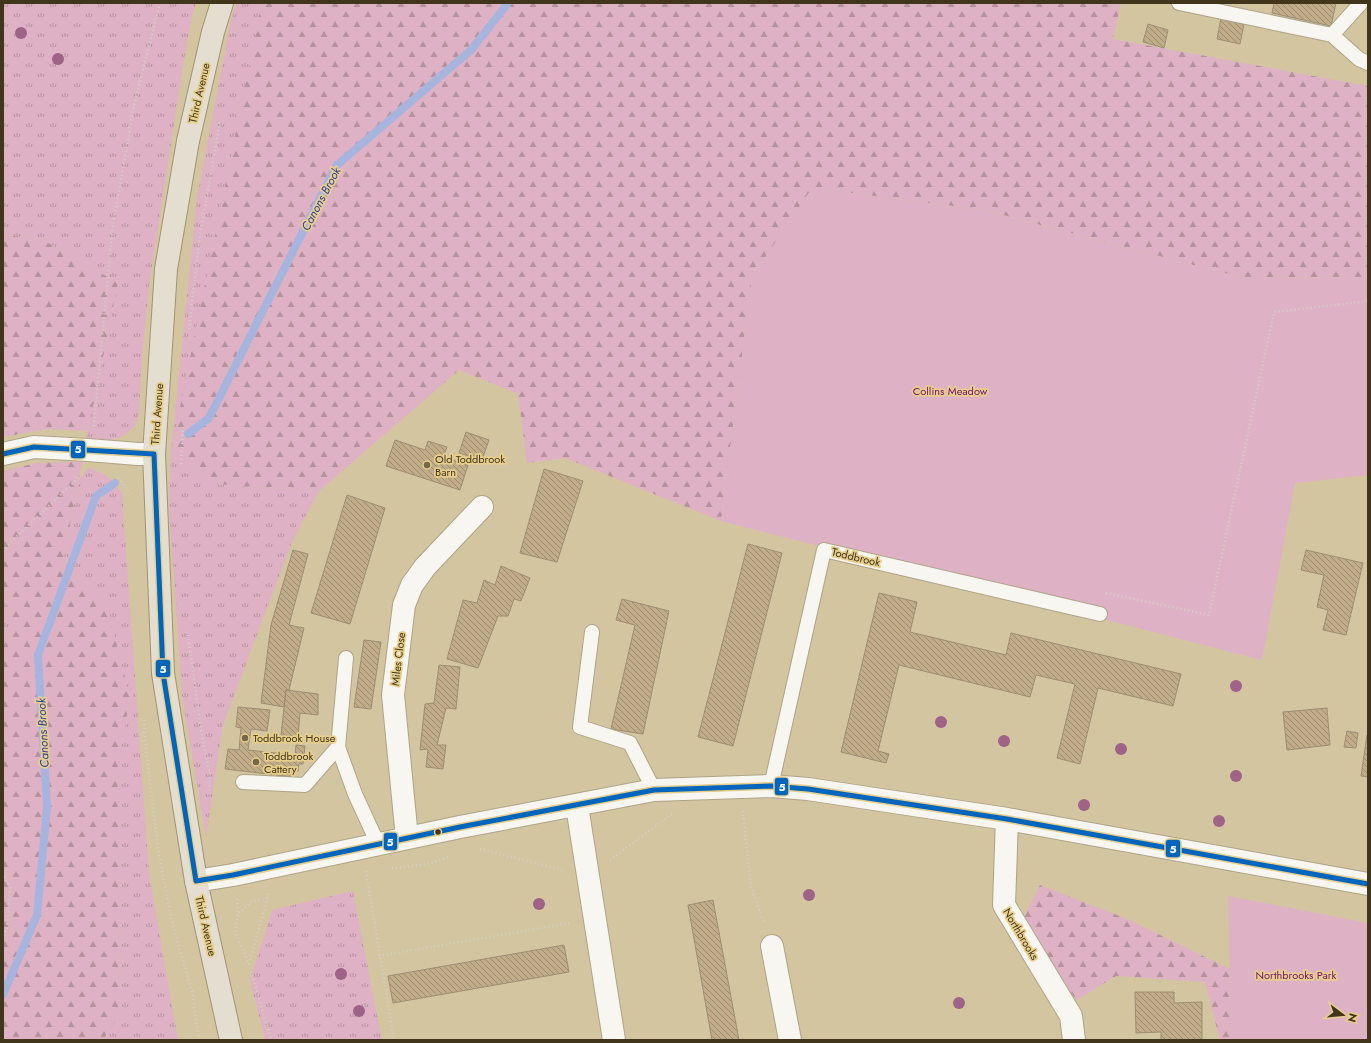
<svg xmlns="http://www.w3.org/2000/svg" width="1371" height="1043" viewBox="0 0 1371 1043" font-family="Jost,sans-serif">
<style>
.grass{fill:url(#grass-tufts)}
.forest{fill:url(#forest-firs)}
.park{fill:#deb2c4}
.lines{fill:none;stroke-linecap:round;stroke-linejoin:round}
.stream{stroke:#a7b5de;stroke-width:8}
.building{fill:url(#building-back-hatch);stroke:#9d8e73}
.service-casing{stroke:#afa487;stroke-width:16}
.minor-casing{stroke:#afa487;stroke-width:24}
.primary-casing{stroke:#a09472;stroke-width:24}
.path{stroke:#d4cfc3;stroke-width:2.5;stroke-dasharray:1 3;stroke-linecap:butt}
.service{stroke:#f8f6f1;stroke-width:14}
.minor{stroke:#f8f6f1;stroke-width:22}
.primary{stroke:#e4ded0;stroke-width:22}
.bus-1-casing{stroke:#e8ce8b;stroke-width:8}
.bus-1{stroke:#0065bd;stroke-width:5}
.tree{fill:#9f6387}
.poi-dot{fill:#74684a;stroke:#e8ce8b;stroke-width:1.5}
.bus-dot{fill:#41361b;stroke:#e8ce8b;stroke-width:1.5}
.labels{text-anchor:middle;stroke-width:3.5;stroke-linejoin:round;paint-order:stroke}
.street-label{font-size:11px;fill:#41361b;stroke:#e8ce8b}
.park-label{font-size:11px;fill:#751273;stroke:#e8ce8b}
.poi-label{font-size:11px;fill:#41361b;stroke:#e8ce8b;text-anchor:start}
.water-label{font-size:12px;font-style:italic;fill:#293ea5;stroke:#e8ce8b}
.line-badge{stroke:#e8ce8b;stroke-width:1.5}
.badge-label{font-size:11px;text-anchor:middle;font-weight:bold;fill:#fff}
</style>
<defs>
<pattern id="grass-tufts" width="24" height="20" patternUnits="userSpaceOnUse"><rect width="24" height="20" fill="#deb2c4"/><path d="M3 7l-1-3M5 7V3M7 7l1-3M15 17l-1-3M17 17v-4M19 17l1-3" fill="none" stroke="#b6929e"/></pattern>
<pattern id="forest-firs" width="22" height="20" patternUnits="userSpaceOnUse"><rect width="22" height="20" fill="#deb2c4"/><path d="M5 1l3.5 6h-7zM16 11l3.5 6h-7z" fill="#b6929e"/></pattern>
<pattern id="building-back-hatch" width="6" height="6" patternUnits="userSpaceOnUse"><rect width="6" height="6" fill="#c1ac89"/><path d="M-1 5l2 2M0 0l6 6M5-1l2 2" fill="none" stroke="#9e8d6f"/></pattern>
</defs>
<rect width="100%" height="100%" fill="#d3c5a0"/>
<path class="grass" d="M3 3H196L192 15 183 66 150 279 142 357 139 414 135 425 125 435 118 438 109 440 86 439 118 283 41 239 3 235Z
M236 3H262L214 484 319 491 292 542 223 725 206 837 182 696 169 506 171 452 197 198 230 25Z
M88 468C104 472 113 479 122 493L149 873 178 1040H103L121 1012 122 894 117 772 130 697 61 572 79 480Z
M3 591 11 617 3 651Z
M353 891 382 1040H265L250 980 272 910Z"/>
<path class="forest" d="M262 3H1121L1113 39 1368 86V277L1243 278 984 210 812 188 752 277 721 521 565 458 527 463 518 394 459 370 319 491 214 484 171 452Z
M3 235 41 239 118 283 88 431 47 429 3 437Z
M82 462 61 572 105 599 130 697 117 772 122 894 121 1012 103 1040H3V651L11 617 3 591V471L36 463Z
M1040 885 1127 919 1230 969 1232 1040H1220L1205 982 1116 976 1077 1000 1016 933Z"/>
<path class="park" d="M812 188 983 210 1243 278 1368 277V475L1295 483 1262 660 721 521 752 277Z
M1228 896 1368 923V1040H1232Z"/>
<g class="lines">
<path class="stream" d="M188 434 209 418 336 166 471 50 508 3
M3 995 37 915 47 807 38 655 96 496 115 483"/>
</g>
<path class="building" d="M1274 3H1336L1331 26 1272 13Z
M1221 18 1244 24 1240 44 1217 39Z
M1148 24 1168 30 1164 48 1143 42Z
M466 432 489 440 482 460 459 453Z
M395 440 425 450 428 441 447 447 443 457 468 465 460 490 386 466Z
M544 469 583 481 557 562 520 553Z
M347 495 385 508 350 624 311 613Z
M748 544 782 553 733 746 698 737Z
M293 550 308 554 289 625 304 628 289 690H286L284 707 261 703 271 625Z
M1306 550 1363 563 1346 635 1323 630 1328 610 1317 607 1324 575 1301 570Z
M501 566 530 578 521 601 514 599 508 616H498L478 668 447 659 463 600 477 603 484 580 495 585Z
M879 593 917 602 910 632 1006 655 1011 633 1181 674 1173 706 1098 688 1080 764 1057 758 1075 684 1036 675 1030 697 899 665 878 751 889 754 886 763 841 752Z
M622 599 669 611 643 734 611 729 635 625 616 620Z
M364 640 381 642 371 709 354 707Z
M439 665 460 667 456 709 446 708 437 745H446L443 769 426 767 428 749 420 750 425 704 434 703Z
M286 690 318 694V715L300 713 298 737 281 735Z
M238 707 270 710 267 731 251 729 248 750 295 755 296 745 305 746 303 764H299L298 771 293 770V777L225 769 228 749 239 750 241 728 236 727Z
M1327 708 1330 745 1287 750 1283 712Z
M1347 731 1358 733 1356 748 1344 747Z
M1367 735H1368V777L1361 776Z
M713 900 739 1040H712L688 905Z
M564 945 569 972 393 1003 388 976Z
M1135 992H1174V1003L1202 1002V1040H1161V1032L1136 1033Z"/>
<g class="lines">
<defs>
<path id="service" d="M1179 3 1332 35 1359 59 1368 63
M1332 35 1361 3
M592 632 580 727 630 743 654 790
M346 658 338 747 355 794 378 844
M243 782 305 785 338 747
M771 786 824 550 1100 614"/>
<path id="minor" d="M3 454 34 447 88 450 138 454H154
M577 806 614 1040
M1007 819 1004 905 1071 1016 1074 1040
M407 838 393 695 404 605 412 585 425 567 482 507
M196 881 233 875 460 827 654 790 771 786 808 789 1007 819 1368 884
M772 946 790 1040"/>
<path id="primary" d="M222 3 213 32 188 141 166 269 154 454 163 673 196 881 231 1040"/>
</defs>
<use href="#service" class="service-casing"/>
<use href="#minor" class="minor-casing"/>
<use href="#primary" class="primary-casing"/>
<path class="path" d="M189 329 200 234 220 122
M94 426 112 231 134 105 160 3
M181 464 183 425
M118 478 131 494
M3 551 13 540 74 482 78 474
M1106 593 1209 615 1274 312 1368 301
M188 635 201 730 210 777 209 794
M144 720 145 740 158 848 171 918 192 991 199 1040
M743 811 751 887 764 923
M480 849 563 870
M610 860 672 814
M392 868C412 867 433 864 451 856
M366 871 394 1040
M3 873 10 888 7 928 3 936
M237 899 238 913 235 932 249 964 271 1040
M239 913 251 902 267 898
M379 956 570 923
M249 964 269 892"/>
<use href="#service" class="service"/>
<use href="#minor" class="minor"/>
<use href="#primary" class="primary"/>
<defs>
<path id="bus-1" d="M3 454 34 447 154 454
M154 454 163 673 196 881
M196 881 233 875 460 827 654 790 771 786 808 789 1007 819 1368 884"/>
</defs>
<use href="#bus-1" class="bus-1-casing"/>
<use href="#bus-1" class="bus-1"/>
</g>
<g class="tree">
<circle cx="21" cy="33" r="6"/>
<circle cx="58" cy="59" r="6"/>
<circle cx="1236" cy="686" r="6"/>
<circle cx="941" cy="722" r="6"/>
<circle cx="1004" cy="741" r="6"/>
<circle cx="1121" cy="749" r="6"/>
<circle cx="1236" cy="776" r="6"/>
<circle cx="1084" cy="805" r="6"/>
<circle cx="1219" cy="821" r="6"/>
<circle cx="809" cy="895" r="6"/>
<circle cx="539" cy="904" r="6"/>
<circle cx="341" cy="974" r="6"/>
<circle cx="959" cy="1003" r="6"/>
<circle cx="359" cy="1011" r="6"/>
</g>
<g class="poi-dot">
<circle cx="427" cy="465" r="4"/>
<circle cx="245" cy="738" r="4"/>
<circle cx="256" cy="762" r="4"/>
</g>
<circle class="bus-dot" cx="438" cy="832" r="3.5"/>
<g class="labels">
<g class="street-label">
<text transform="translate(199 93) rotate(-77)" y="4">Third Avenue</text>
<text transform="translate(157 414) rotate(-86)" y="4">Third Avenue</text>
<text transform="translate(856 557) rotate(13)" y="4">Toddbrook</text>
<text transform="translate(398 659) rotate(-83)" y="4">Miles Close</text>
<text transform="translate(206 926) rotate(77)" y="4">Third Avenue</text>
<text transform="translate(1021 934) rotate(59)" y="4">Northbrooks</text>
</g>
<g class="park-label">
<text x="950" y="395">Collins Meadow</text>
<text x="1296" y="979">Northbrooks Park</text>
</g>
<g class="poi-label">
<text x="435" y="463">Old Toddbrook<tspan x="435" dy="13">Barn</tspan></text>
<text x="253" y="742">Toddbrook House</text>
<text x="264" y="760">Toddbrook<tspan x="264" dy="13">Cattery</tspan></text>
</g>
<g class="water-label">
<text transform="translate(321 199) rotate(-62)" y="4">Canons Brook</text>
<text transform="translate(43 733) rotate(-93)" y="4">Canons Brook</text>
</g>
</g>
<g class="line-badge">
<rect x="70" y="440" width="16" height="19" rx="4" fill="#0065bd"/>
<rect x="155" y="659" width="16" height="19" rx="4" fill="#0065bd"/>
<rect x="774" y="777" width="15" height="19" rx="4" fill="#0065bd"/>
<rect x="383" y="832" width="15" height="19" rx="4" fill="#0065bd"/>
<rect x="1165" y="839" width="16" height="19" rx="4" fill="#0065bd"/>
</g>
<g class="badge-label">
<text x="78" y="453">5</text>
<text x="163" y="673">5</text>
<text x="782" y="791">5</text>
<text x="390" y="846">5</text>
<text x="1173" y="853">5</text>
</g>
<rect width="1371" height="1043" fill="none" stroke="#41361b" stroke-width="8"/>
<g transform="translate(1343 1015) rotate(106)" stroke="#e8ce8b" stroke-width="3" paint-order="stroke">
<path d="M0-3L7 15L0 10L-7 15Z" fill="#41361b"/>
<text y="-6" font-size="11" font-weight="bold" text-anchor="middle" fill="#41361b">N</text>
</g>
</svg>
